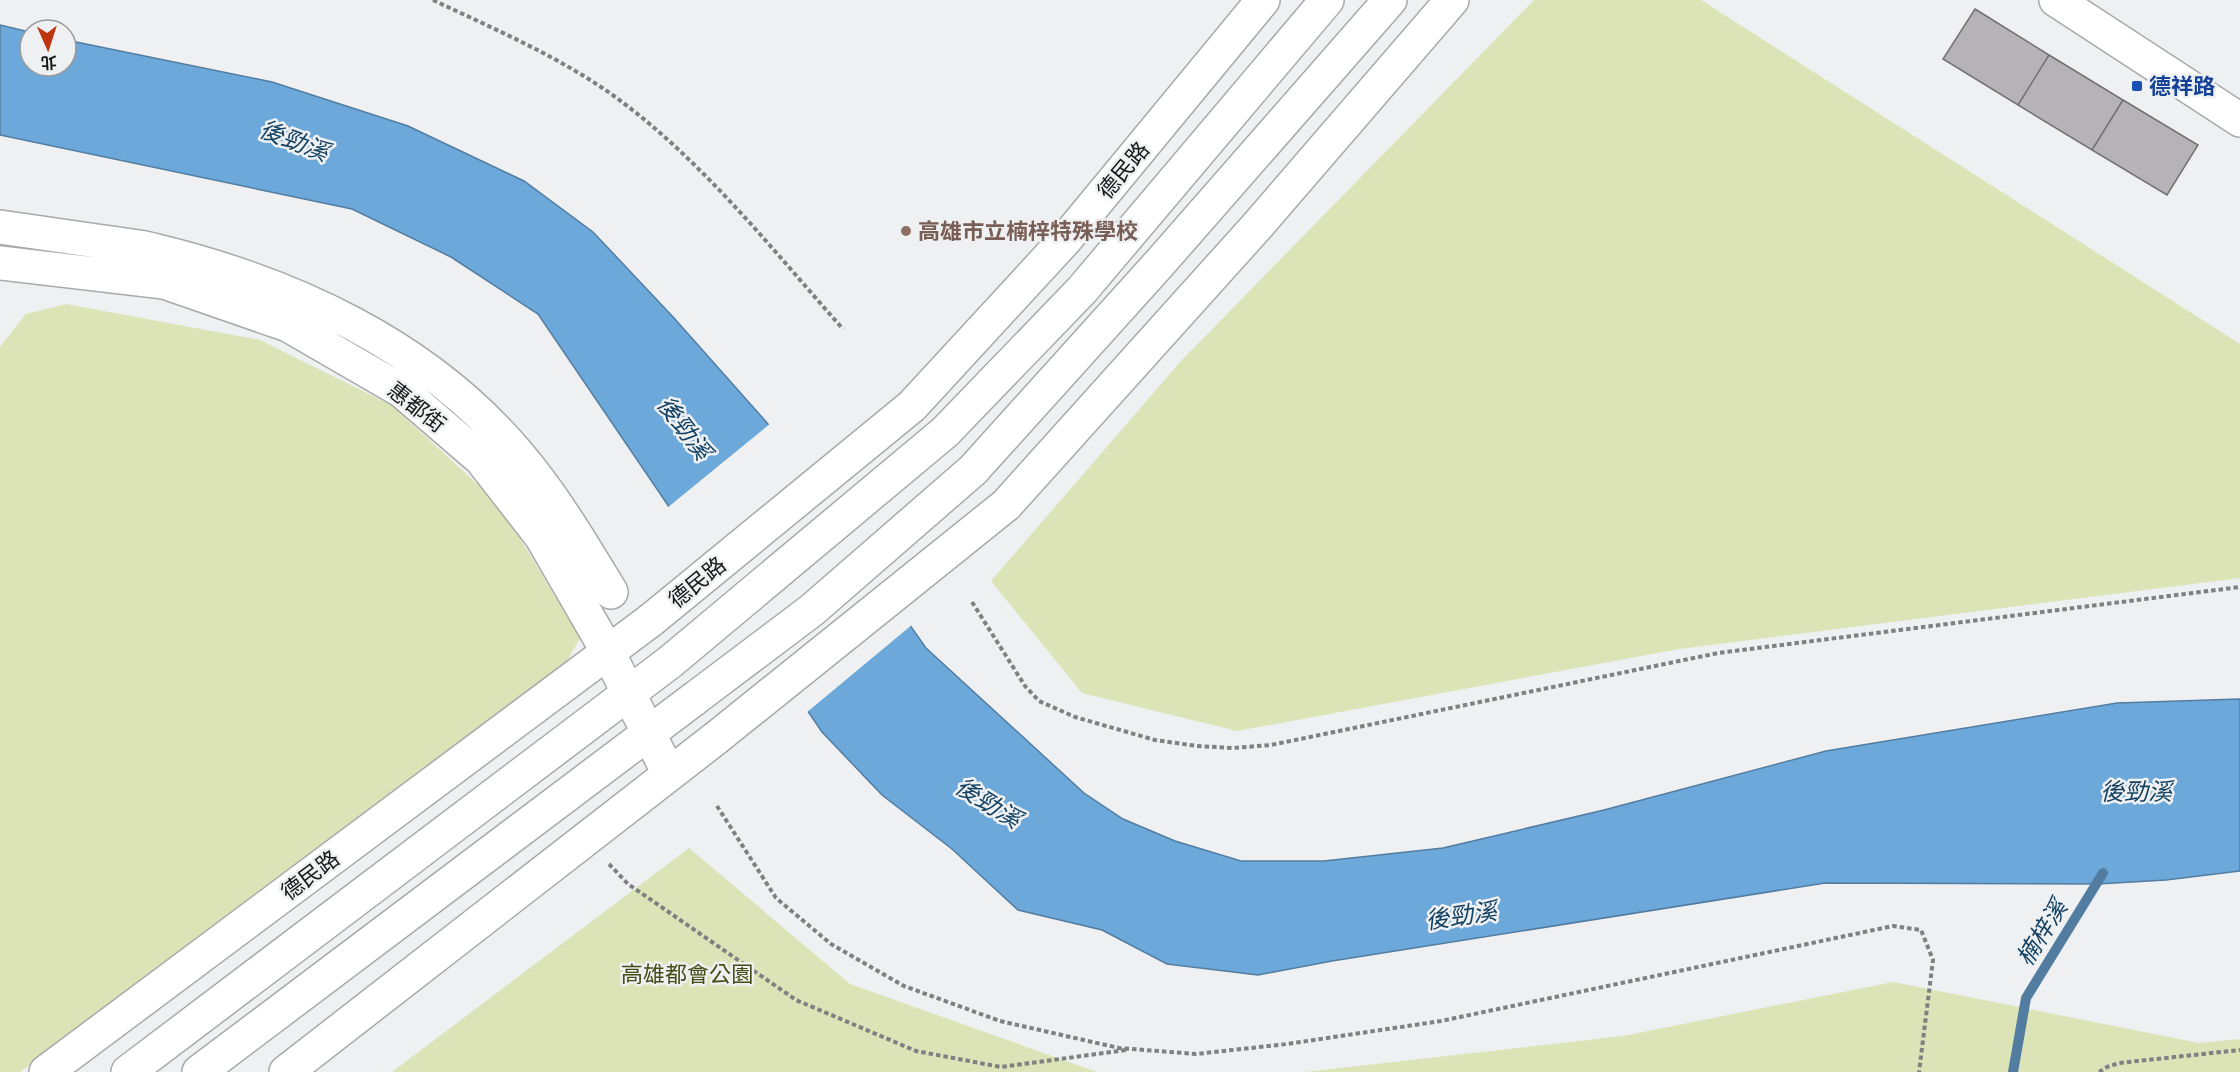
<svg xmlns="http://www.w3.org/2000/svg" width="2240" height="1072" viewBox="0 0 2240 1072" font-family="Mulish,'Noto Sans TC',sans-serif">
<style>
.green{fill:#dbe3b7}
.water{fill:#6ca8da;stroke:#527da0;stroke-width:1.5}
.pier{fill:#eff0f2}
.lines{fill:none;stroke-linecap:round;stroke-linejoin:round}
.stream{stroke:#527da0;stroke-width:10}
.building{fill:#b5b3b5;stroke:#727172;stroke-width:1.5}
.minor-casing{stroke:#a8a9ab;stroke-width:36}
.path{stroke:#7f8081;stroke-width:4;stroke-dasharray:4.5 3;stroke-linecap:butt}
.minor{stroke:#fff;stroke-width:33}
.minor-bridge-casing{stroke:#a8a9ab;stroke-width:36;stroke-linecap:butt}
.minor-bridge{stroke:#fff;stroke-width:33}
.transit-dot{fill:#1a4fb4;stroke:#eff0f2;stroke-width:2}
.education-dot{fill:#8d6e63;stroke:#eff0f2;stroke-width:2}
.labels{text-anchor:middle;stroke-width:5;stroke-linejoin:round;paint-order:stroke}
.transit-label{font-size:22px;font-weight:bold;fill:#164399;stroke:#eff0f2;text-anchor:start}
.street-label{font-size:22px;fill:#171818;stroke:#eff0f2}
.education-label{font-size:22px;font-weight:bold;fill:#785e54;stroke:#eff0f2;text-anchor:start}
.park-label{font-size:22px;fill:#464c16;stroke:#eff0f2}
.water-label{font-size:24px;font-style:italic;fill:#134162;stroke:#eff0f2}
</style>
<rect width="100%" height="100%" fill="#eff0f2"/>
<path class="green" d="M1534 0H1701L2240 344V578L1679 649 1237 731 1082 693 991 581 1181 361Z
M66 304 260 340 391 405 500 505 580 638 566 663 20 1072H0V347L26 314Z
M689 848 850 984 1097 1072H392Z
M1893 982 2199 1043 2240 1039V1072H1305L1623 1036Z"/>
<path class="water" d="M0 25 30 32V66H66V40L272 82 408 126 524 181 593 232 674 318 768 424 926 648 1084 793 1123 819 1175 841 1241 861H1324L1443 848 1604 810 1826 751 2117 703 2240 699V871L2166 880 2098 884 1825 883 1332 961 1258 975 1167 964 1102 930 1018 910 952 849 882 795 822 732 538 314 451 257 352 209 0 135Z"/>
<path class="pier" d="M771 423 913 624 806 713 667 508Z"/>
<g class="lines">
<path class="stream" d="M2013 1072 2026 998 2103 873"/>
</g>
<path class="building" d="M1975 9 2049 55 2018 105 1943 59Z
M2049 55 2123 100 2092 150 2018 105Z
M2123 100 2198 145 2167 195 2092 150Z"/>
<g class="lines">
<defs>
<path id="minor" d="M2056 0 2240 120
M0 227C35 232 69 237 104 242 121 245 140 246 157 251 292 284 425 345 516 452 553 495 582 544 611 592
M0 263 164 282 288 325 402 391 481 459 541 536 608 652 669 774
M912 406 1065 240 1263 0
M945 432 1082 290 1327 0
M973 470 1158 265 1390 0
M1006 505 1258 225 1452 0
M46 1072 651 620
M128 1072 670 662
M199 1072 694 699
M286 1072 716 738"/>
</defs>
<use href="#minor" class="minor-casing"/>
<path class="path" d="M433 0C494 29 558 56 614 96 702 160 771 248 843 329
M972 602 1025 686 1039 701 1075 717 1155 740 1197 746 1233 748 1271 745 1718 653 2240 587
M717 806 776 898 831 944 904 986 1000 1021 1119 1048 1196 1054 1287 1044 1441 1021 1893 926 1921 930 1933 960 1919 1072
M609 864 628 884 796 1000 916 1051 1001 1067 1126 1050
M2099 1072 2107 1067 2119 1063 2240 1050"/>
<use href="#minor" class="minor"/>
<defs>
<path id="minor-bridge" d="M651 620 912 406
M670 662 945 432
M694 699 812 610 973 470
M716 738 1006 505"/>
</defs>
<use href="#minor-bridge" class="minor-bridge-casing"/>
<use href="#minor-bridge" class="minor-bridge"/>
</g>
<rect class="transit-dot" x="2131" y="80" width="12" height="12" rx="3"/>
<circle class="education-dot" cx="906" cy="231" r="6"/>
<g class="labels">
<g class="transit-label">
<text x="2149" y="94">德祥路</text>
</g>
<g class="street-label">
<text transform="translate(1123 170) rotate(-50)" y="8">德民路</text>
<text transform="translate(417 407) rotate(38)" y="8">惠都街</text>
<text transform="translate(697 582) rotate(-39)" y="8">德民路</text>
<text transform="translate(310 875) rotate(-37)" y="8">德民路</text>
</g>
<g class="education-label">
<text x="918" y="239">高雄市立楠梓特殊學校</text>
</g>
<g class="park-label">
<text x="687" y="982">高雄都會公園</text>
</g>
<g class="water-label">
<text transform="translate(294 141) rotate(21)" y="8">後勁溪</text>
<text transform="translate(684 428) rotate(53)" y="8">後勁溪</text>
<text x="2136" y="800">後勁溪</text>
<text transform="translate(988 803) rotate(32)" y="8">後勁溪</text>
<text transform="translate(1461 916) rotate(-8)" y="8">後勁溪</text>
<text transform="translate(2042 933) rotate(-58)" y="8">楠梓溪</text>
</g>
</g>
<g transform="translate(48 48) rotate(177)"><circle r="28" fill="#eff0f2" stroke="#999a9b" stroke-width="1.5"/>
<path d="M0-4.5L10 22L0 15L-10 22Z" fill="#bf350f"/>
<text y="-9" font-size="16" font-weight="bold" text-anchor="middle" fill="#171818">北</text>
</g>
</svg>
